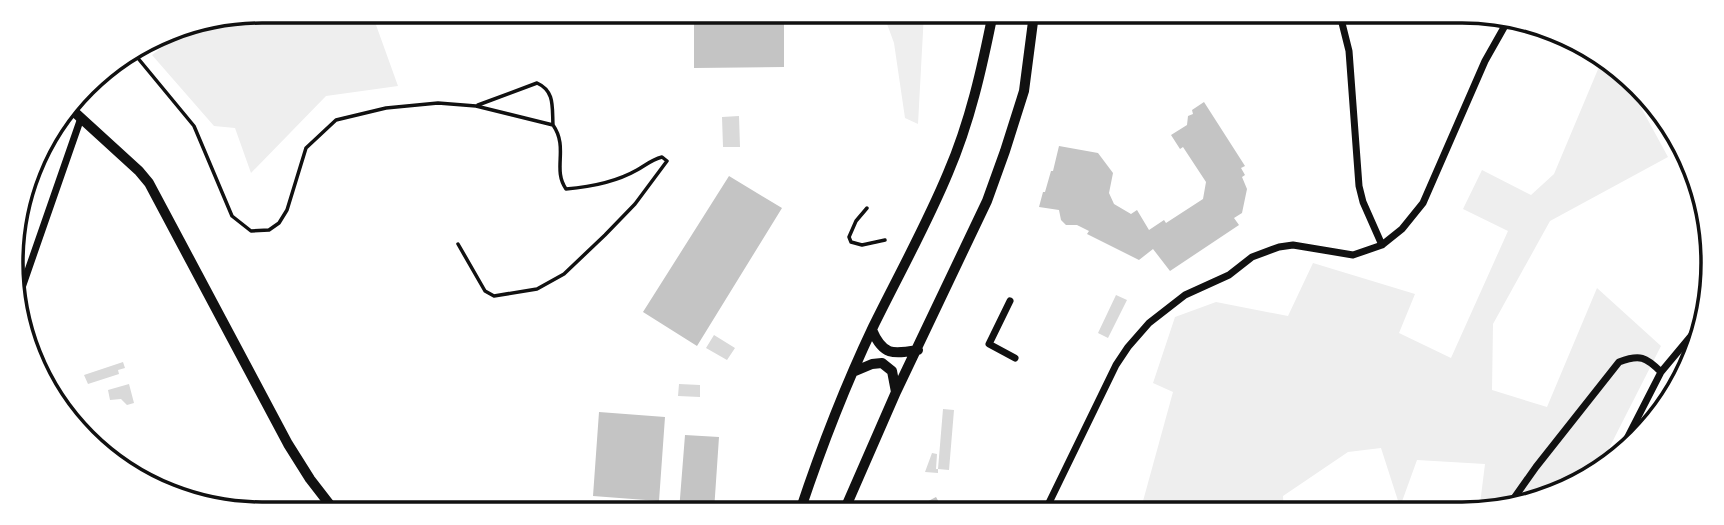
<svg xmlns="http://www.w3.org/2000/svg" width="1724" height="525" viewBox="0 0 1724 525" font-family="Roboto,sans-serif">
<style>
.green{fill:#eee}
.water{fill:#d9d9d9}
.building{fill:#c4c4c4}
.lines{fill:none;stroke-linecap:round;stroke-linejoin:round}
.service{stroke:#111;stroke-width:3.5}
.minor{stroke:#111;stroke-width:7}
.primary{stroke:#111;stroke-width:10}
.rim{fill:none;stroke:#111;stroke-width:3.5}
</style>
<rect width="100%" height="100%" fill="#fff"/>
<path class="green" d="M263 11H371L398 86 326 96 251 173 235 128 214 126 152 55 190 25Z
M883 13H924L918 124 905 118 894 43Z
M1604 55 1642 94 1637 100 1668 157 1550 221 1493 324 1492 390 1547 407 1597 288 1661 346 1597 472 1573 488 1495 512H1479L1485 464 1417 460 1400 507 1381 448 1348 452 1283 496 1284 512H1140L1173 392 1153 383 1175 317 1216 302 1288 316 1313 263 1415 294 1399 333 1451 358 1508 231 1463 209 1482 170 1531 195 1554 174Z"/>
<path class="water" d="M1658 109 1673 127 1665 132 1652 113Z
M739 116 740 147H723L722 117Z
M1116 295 1127 300 1108 338 1098 333Z
M714 335 735 348 727 360 706 348Z
M123 362 125 368 118 370 119 374 88 384 84 375Z
M129 384 134 403 127 405 121 399 110 400 108 390Z
M679 384 700 385V397L678 396Z
M943 409 954 410 949 470 938 469V473L925 472 932 453 937 454 936 469H938Z"/>
<path class="building" d="M694 12 784 13V67L694 68Z
M1204 102 1245 166 1241 168 1245 175 1242 177 1247 189 1242 213 1234 218 1239 225 1170 271 1153 249 1139 260 1087 234 1089 231 1077 225H1066L1061 220 1059 210 1039 207 1043 192H1045L1051 171H1053L1059 146 1098 153 1113 173 1109 193 1114 204 1131 214 1137 210 1149 230 1164 220 1166 223 1203 199 1206 182 1183 147 1180 149 1171 135 1187 125 1188 116 1193 114 1192 110Z
M729 176 782 208 697 346 643 312Z
M599 412 665 417 659 501 593 496Z
M685 435 719 437 714 511H679Z
M936 497 944 511H915L913 509Z"/>
<g class="lines">
<path class="service" d="M132 51 194 126 232 216 251 231 269 230 279 223 287 210 306 148 336 120 386 108 438 103 476 106 553 125
M478 105 537 83C555 91 552 107 553 125
M867 208 856 221 849 237 851 242 862 245 885 240
M458 244 485 291 494 296 537 289 564 274 605 235 635 204 667 161 662 157C651 160 646 165 637 170 616 182 590 187 566 189 552 169 569 148 553 125"/>
<path class="minor" d="M1340 15 1349 51 1359 186 1363 202 1382 245
M1010 301 989 344 1015 358
M17 302 81 118
M1618 456 1661 372 1706 318
M1507 508 1536 467 1619 362C1640 354 1646 357 1661 372
M1045 511 1116 365 1128 347 1149 323 1185 295 1229 275 1252 257 1279 247 1293 245 1353 255 1382 245 1402 229 1423 203 1485 61 1511 15"/>
<path class="primary" d="M70 108 139 171 149 183 288 444 310 479 334 510
M872 330C883 356 893 354 918 350
M853 372 872 364 882 363 892 371 896 392
M800 511C821 448 845 386 873 327 898 276 926 226 948 173 970 122 982 68 993 13
M844 511 896 392 987 201 1005 151 1024 91 1034 14"/>
</g>
<path d="M0 0H1724V525H0ZM262 23H1462A239 239 0 0 1 1701 262V263A239 239 0 0 1 1462 502H262A239 239 0 0 1 23 263V262A239 239 0 0 1 262 23Z" fill="#fff" fill-rule="evenodd"/>
<path class="rim" d="M262 23H1462A239 239 0 0 1 1701 262V263A239 239 0 0 1 1462 502H262A239 239 0 0 1 23 263V262A239 239 0 0 1 262 23Z"/>
</svg>
